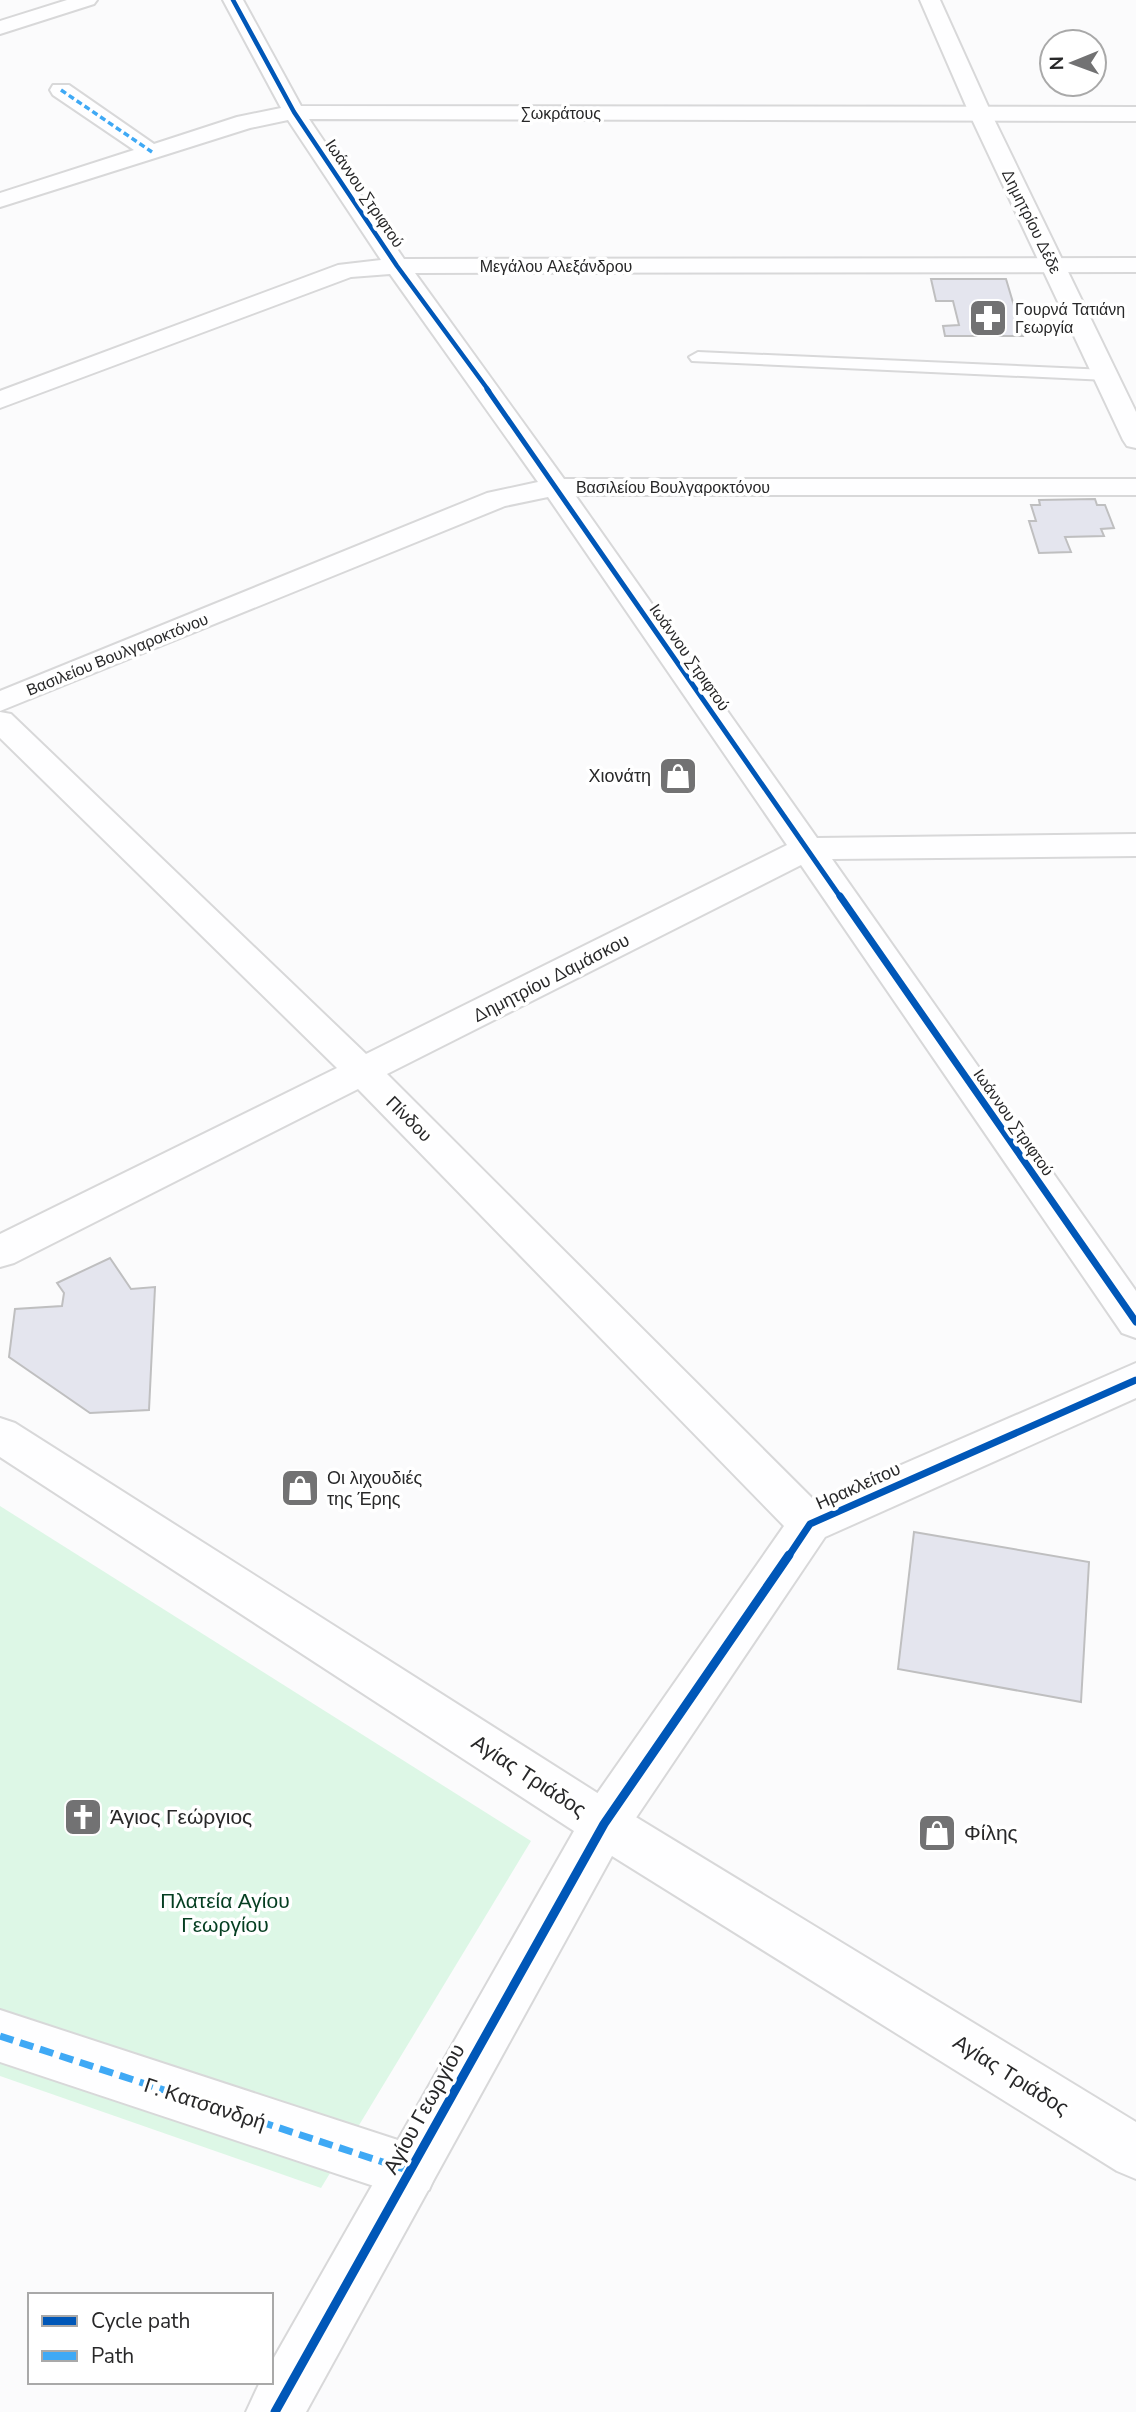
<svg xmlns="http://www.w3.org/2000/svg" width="1136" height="2412" viewBox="0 0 1136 2412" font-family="'Nunito Sans',sans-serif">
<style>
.green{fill:#ddf7e6}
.building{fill:#e4e5ee;stroke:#bfbfc0;stroke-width:2}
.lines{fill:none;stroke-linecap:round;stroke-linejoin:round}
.service-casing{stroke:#d8d8d9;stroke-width:4}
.pedestrian-casing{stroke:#d8d8d9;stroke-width:4}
.minor-casing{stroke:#d8d8d9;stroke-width:4}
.tertiary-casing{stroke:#d8d8d9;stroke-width:4}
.secondary-casing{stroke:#d8d8d9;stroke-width:4}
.service{fill:#fefeff;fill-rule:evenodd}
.pedestrian{fill:#fefeff;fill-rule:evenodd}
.minor{fill:#fefeff;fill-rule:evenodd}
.tertiary{fill:#fefeff;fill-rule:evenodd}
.secondary{fill:#fefeff;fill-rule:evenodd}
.quiet-far1{stroke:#3fa9f5;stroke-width:3.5;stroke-dasharray:6 3.5;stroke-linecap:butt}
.quiet{stroke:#3fa9f5;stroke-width:7;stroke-dasharray:14 7;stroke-linecap:butt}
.cycleway-far3-casing{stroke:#fff;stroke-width:7}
.cycleway-far2-casing{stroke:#fff;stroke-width:9}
.cycleway-far1-casing{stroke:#fff;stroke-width:11}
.cycleway-casing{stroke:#fff;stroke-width:13}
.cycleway-far3{stroke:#0057b8;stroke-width:4.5}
.cycleway-far2{stroke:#0057b8;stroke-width:5}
.cycleway-far1{stroke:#0057b8;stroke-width:7}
.cycleway{stroke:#0057b8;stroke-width:9}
.labels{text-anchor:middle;stroke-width:7;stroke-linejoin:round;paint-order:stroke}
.far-street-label{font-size:16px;fill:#282829;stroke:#fff}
.far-poi-label{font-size:16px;fill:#282829;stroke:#fff;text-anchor:start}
.poi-label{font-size:18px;fill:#282829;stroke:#fff;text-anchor:end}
.street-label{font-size:18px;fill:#282829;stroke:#fff}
.near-street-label{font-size:21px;fill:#282829;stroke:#fff}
.near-poi-label{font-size:21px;fill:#282829;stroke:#fff;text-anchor:start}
.near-park-label{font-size:21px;fill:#053e21;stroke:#fff}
</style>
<rect width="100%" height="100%" fill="#fbfbfc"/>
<path class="green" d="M0 1506 531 1841 321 2188 0 2076Z"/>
<path class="building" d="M931 279H1006L1023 336H945L943 326 959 325 953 301H936Z
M1095 499 1097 505H1105L1114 528 1101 529 1104 536 1065 537 1071 552 1039 553 1029 521H1036L1031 505H1040L1039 500Z
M110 1258 131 1289 155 1287 149 1410 90 1413 9 1357 15 1309 62 1306 64 1293 57 1283Z
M914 1532 1089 1562 1081 1702 898 1669Z"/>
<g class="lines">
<defs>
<path id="service" d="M698 352 1107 370 1116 375 1107 380 692 361 689 357Z"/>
<path id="pedestrian" d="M0 2010 410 2144 429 2152 437 2171 429 2190 410 2198 0 2062Z"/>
<path id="minor" d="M223 0H243L301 106 1136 107V121L309 119 404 259 1136 258V272L415 273 564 479H1136V495H575L817 838 1136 834V856L832 859 1136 1291V1338L1122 1333 801 865 387 1074 816 1502 1136 1363V1398L825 1537 621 1840 604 1847 587 1840 580 1824 587 1808 784 1526 358 1089 14 1263 0 1267V1234L337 1068 0 738V712L11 714 366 1054 787 845 548 497 505 506 0 711V691L487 493 538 482 390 274 351 277 0 408V391L338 265 381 260 288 120 250 128 0 207V193L134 150 53 95 50 90 53 85H69L154 144 237 117 281 108Z"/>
<path id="tertiary" d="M920 0H940L992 115 1136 412V448L1127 446 1123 440 970 115Z
M0 1418 15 1423 621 1808 1136 2122V2179L1117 2171 612 1856 306 2412H246L260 2382H271V2363L574 1831 0 1457Z"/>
<path id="secondary" d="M67 0H97L94 4 0 34V21Z"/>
</defs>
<use href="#service" class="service-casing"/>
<use href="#pedestrian" class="pedestrian-casing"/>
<use href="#minor" class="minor-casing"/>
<use href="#tertiary" class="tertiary-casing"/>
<use href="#secondary" class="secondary-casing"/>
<use href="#service" class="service"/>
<use href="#pedestrian" class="pedestrian"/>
<use href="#minor" class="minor"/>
<use href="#tertiary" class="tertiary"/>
<use href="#secondary" class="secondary"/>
<path class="quiet-far1" d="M61 90 152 152"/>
<path class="quiet" d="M0 2036 410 2171"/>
<defs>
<path id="cycleway-far3" d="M233 0 294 112 397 266 489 391"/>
<path id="cycleway-far2" d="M487 389 841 898"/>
<path id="cycleway-far1" d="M840 896 1136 1322
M788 1557 810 1524 1136 1380"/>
<path id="cycleway" d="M275 2412 604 1824 789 1555"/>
</defs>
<use href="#cycleway-far3" class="cycleway-far3-casing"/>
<use href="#cycleway-far2" class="cycleway-far2-casing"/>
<use href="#cycleway-far1" class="cycleway-far1-casing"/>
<use href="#cycleway" class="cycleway-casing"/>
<use href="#cycleway-far3" class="cycleway-far3"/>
<use href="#cycleway-far2" class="cycleway-far2"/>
<use href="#cycleway-far1" class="cycleway-far1"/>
<use href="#cycleway" class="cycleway"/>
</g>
<defs>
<symbol id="pharmacy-square" viewBox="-11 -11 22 22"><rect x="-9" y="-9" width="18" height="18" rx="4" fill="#727273" stroke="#fff"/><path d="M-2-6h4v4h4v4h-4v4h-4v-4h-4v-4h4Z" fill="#fff"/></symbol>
<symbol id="shop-square" viewBox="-11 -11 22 22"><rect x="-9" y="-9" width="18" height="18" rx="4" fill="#727273" stroke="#fff"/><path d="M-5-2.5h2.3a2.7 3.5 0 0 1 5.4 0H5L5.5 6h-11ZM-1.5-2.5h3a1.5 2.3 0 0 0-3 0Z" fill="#fff"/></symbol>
<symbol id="church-square" viewBox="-11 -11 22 22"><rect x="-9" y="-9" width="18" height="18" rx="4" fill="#727273" stroke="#fff"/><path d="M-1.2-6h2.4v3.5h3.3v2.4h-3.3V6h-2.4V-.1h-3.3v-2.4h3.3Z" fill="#fff"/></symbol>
</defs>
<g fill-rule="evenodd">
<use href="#pharmacy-square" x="966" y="296" width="44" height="44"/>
<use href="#shop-square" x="656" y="754" width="44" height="44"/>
<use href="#shop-square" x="278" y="1466" width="44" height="44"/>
<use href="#church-square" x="61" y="1795" width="44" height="44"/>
<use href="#shop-square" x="915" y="1811" width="44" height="44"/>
</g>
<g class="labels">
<g class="far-street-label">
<text x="561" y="119">Σωκράτους</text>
<text transform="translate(365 193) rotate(56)" y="6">Ιωάννου Στριφτού</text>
<text transform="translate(1032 221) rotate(64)" y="6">Δημητρίου Δέδε</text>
<text x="556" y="272">Μεγάλου Αλεξάνδρου</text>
<text x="673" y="493">Βασιλείου Βουλγαροκτόνου</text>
<text transform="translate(117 654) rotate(-22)" y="6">Βασιλείου Βουλγαροκτόνου</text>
<text transform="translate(690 657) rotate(55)" y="6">Ιωάννου Στριφτού</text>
<text transform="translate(1014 1122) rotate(55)" y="6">Ιωάννου Στριφτού</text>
</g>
<g class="far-poi-label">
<text x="1015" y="315">Γουρνά Τατιάνη<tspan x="1015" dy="18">Γεωργία</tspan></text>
</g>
<g class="poi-label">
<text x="651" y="782">Χιονάτη</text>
<text x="327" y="1484" text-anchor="start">Οι λιχουδιές<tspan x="327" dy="21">της Έρης</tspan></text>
</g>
<g class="street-label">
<text transform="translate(551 978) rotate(-27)" y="6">Δημητρίου Δαμάσκου</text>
<text transform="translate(409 1119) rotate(45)" y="6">Πίνδου</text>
<text transform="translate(858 1486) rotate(-24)" y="6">Ηρακλείτου</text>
</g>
<g class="near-street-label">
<text transform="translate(529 1776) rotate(33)" y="7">Αγίας Τριάδος</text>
<text transform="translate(1011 2075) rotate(32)" y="7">Αγίας Τριάδος</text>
<text transform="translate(205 2104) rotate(18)" y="7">Γ. Κατσανδρή</text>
<text transform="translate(424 2109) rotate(-61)" y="7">Αγίου Γεωργίου</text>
</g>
<g class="near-poi-label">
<text x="110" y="1824">Άγιος Γεώργιος</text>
<text x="964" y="1840">Φίλης</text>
</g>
<g class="near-park-label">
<text x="225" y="1908">Πλατεία Αγίου<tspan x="225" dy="24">Γεωργίου</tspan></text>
</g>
</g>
<rect x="28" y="2293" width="245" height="91" fill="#ffffff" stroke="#a9a9a9" stroke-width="2"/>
<rect x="42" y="2316" width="35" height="10" fill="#0057b8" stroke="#a9a9a9" stroke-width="2"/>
<text x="91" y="2328" font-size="21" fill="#282829">Cycle path</text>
<rect x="42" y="2351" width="35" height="10" fill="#3fa9f5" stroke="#a9a9a9" stroke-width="2"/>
<text x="91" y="2363" font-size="21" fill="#282829">Path</text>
<g transform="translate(1073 63) rotate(269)"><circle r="33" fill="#ffffff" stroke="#a9a9a9" stroke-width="2"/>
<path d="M0-5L12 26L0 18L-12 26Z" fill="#727273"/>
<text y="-10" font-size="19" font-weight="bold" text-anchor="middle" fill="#282829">N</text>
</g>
</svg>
